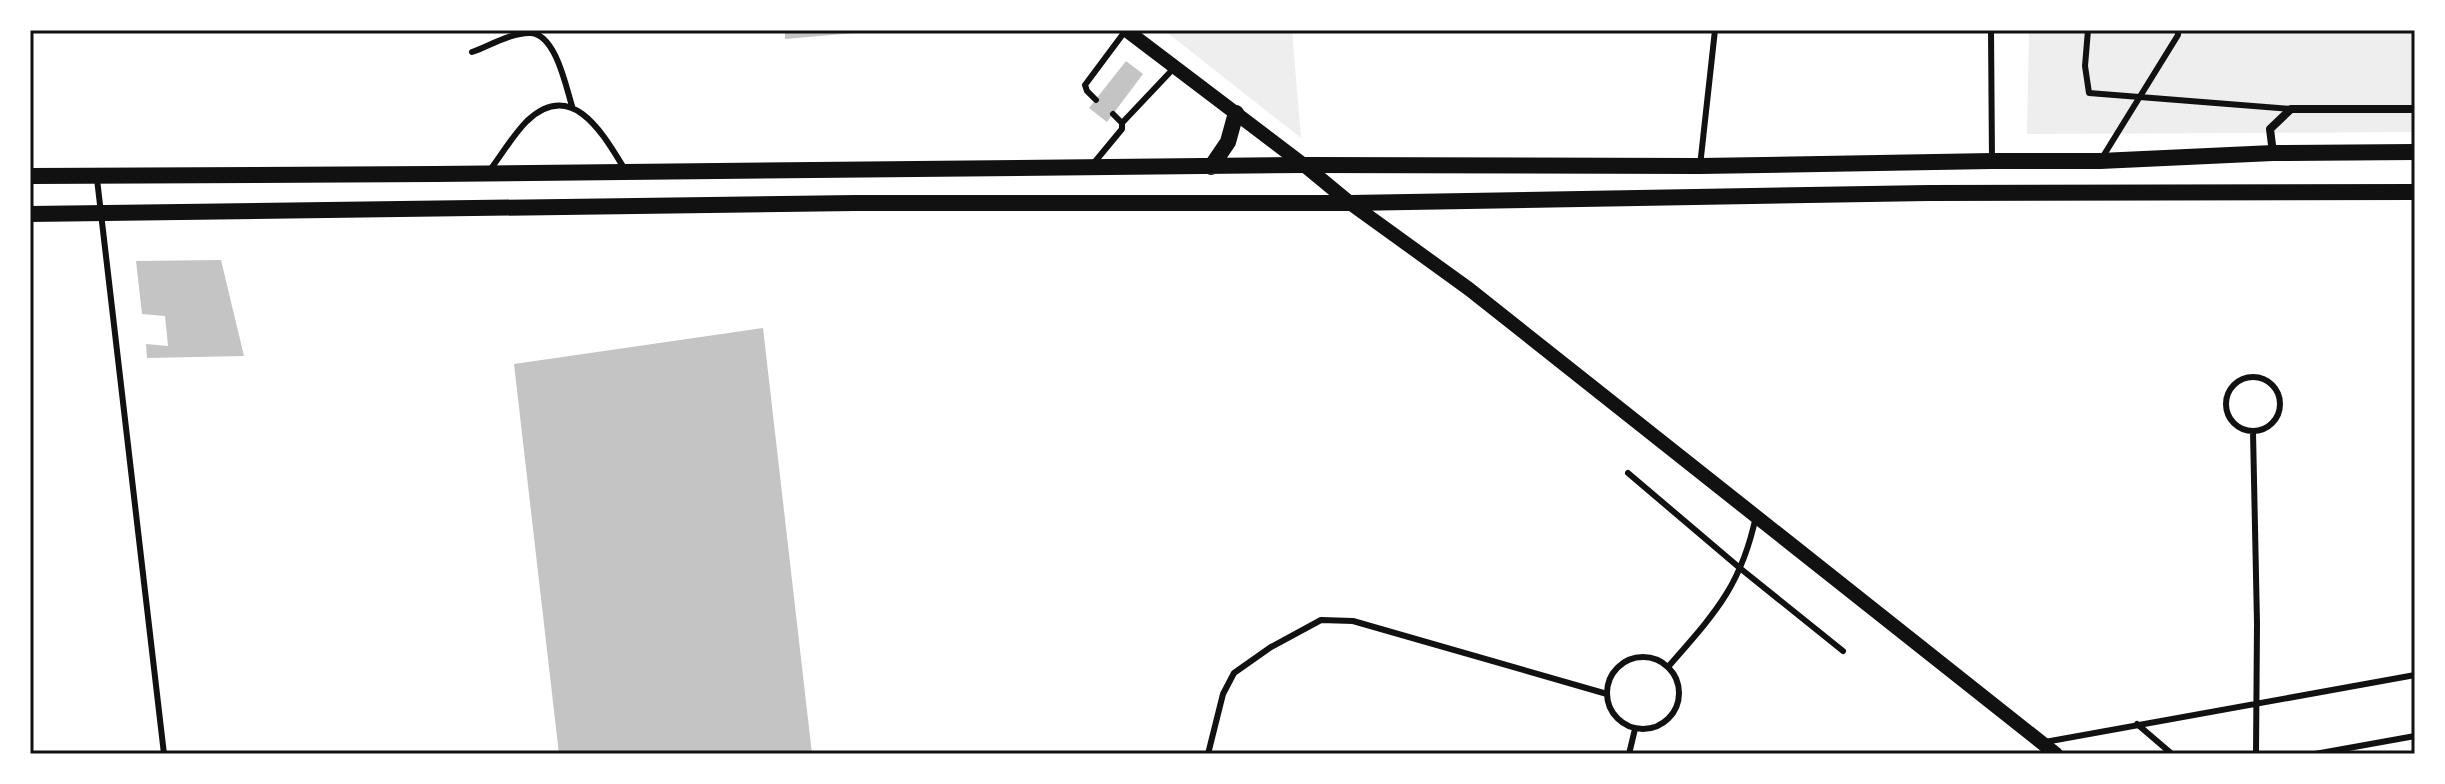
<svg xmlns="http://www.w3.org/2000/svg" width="2445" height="784" viewBox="0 0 2445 784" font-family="Montserrat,sans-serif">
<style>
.green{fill:#eee}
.building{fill:#c4c4c4}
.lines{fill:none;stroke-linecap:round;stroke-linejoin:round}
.service{stroke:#111;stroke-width:6}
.minor{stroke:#111;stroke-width:8}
.tertiary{stroke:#111;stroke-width:14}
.secondary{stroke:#111;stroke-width:16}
.neatline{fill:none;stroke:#111;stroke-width:3}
</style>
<rect width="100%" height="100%" fill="#fff"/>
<path class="green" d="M1164 30H1292L1301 138Z
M2029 30H2415V132L2027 134Z"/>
<path class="building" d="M785 30H866V32L785 39Z
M1126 61 1143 74 1107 122 1089 108Z
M221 260 244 356 147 358 146 344 168 346 165 316 142 314 136 261Z
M763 328 812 754H559L514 364Z"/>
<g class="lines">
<path class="service" d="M1991 30 1992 161
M2088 30 2085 66 2089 93 2291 109
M472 52C489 46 512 32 531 33 556 35 566 87 572 106
M1096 100 1087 91 1085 85 1126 30
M1122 123 1174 68
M2102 158 2178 35V30
M1093 164 1122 129V123L1113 114
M1700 166 1715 30
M490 170C502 154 513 135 527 121 572 78 603 134 624 168
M97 179 164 754
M2226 404a27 27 0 1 1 54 0a27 27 0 1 1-54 0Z
M2253 432 2257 623 2256 754
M1628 473 1741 569 1843 651
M1607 693a36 36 0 1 1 72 0a36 36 0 1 1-72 0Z
M1668 667C1714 614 1741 587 1756 516
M2137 724 2172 754
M2045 742 2415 675
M1208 754 1223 694 1234 673 1271 647 1321 620 1353 621 1607 694
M1629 754 1635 729
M2315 754 2415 736"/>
<path class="minor" d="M2273 153 2270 129 2291 109H2415"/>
<path class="tertiary" d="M1126 30 1304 165 1350 203 1469 289 2056 754"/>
<path class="secondary" d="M1211 167 1228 142 1236 113
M30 176 435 174 1304 165 1700 166 1992 161H2100L2273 153 2415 152
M30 214 856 203H1350L1929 193 2415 192"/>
</g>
<rect width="2445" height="784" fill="none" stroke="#ffffff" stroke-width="64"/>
<rect x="32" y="32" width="2381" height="720" class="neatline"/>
</svg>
